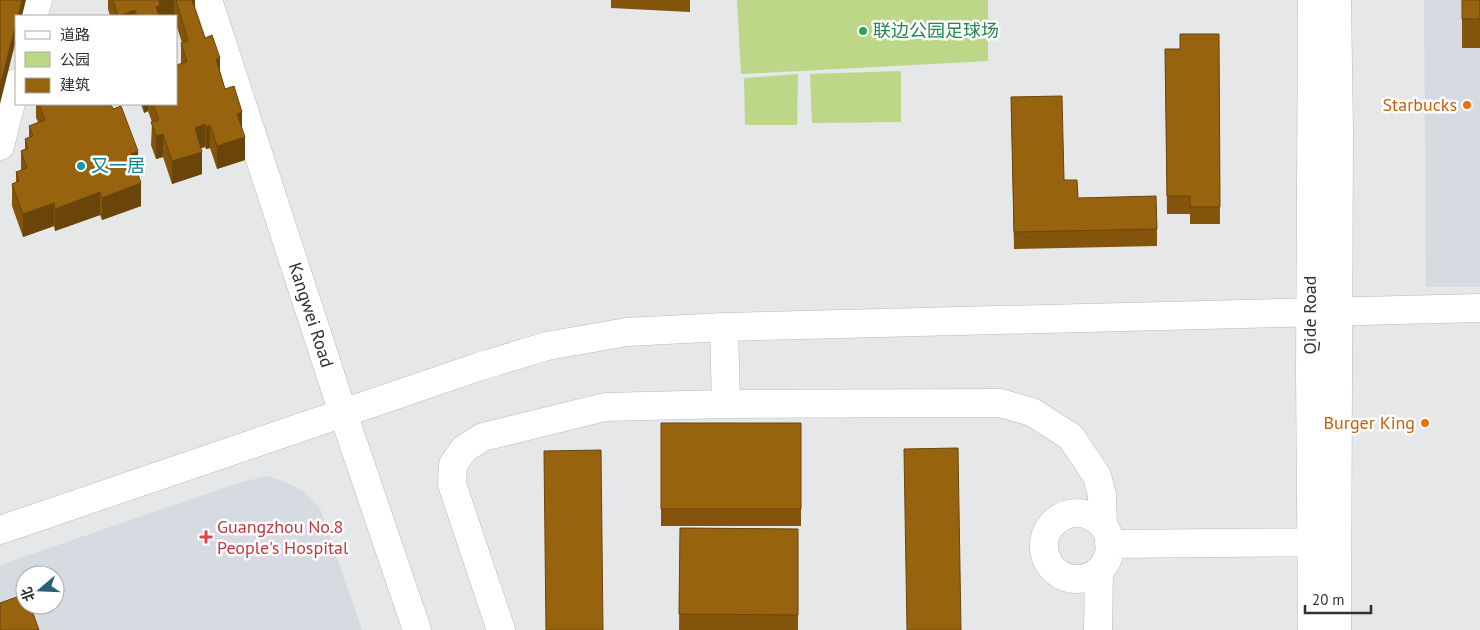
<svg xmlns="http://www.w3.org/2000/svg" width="1480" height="630" viewBox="0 0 1480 630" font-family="'PT Sans','Noto Sans SC',sans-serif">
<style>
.built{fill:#d6dbe1;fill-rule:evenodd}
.green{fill:#bbd787}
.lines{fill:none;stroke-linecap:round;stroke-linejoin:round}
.minor-casing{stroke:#b8b9ba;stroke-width:29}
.minor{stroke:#fff;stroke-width:28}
.wall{fill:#83550c}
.shaded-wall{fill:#6a450a}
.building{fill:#98630e;stroke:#6a450a}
.leisure-dot{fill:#2e9e5b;stroke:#fff;stroke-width:2}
.food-dot{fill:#e8710a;stroke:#fff;stroke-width:2}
.culture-dot{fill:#0f9aa8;stroke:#fff;stroke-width:2}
.health-dot{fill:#e0444e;stroke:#fff;stroke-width:2}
.labels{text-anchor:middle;stroke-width:5;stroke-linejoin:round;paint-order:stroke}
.leisure-label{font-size:18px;fill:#27864d;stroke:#fff;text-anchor:start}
.food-label{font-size:18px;fill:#c56008;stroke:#fff;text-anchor:end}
.culture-label{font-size:18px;fill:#0d838f;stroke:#fff;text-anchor:start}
.street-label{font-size:18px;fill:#303030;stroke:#fff}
.health-label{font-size:18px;fill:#be3a42;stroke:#fff;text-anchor:start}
</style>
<rect width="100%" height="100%" fill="#e6e7e8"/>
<path class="built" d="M1424 0H1480V287H1426Z
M267 476 286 482 304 492 320 508 362 630H0V565L238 483ZM25 575H55V605H25Z"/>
<path class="green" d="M737 0H988V61L741 74Z
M901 71V122L812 123 810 74Z
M798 74 797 125H745L744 78Z"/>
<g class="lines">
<defs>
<path id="minor" d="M208 0 343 413 417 630
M33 16 38 0
M0 146 16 83
M724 327 726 404
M1044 546a33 33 0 1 1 66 0a33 33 0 1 1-66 0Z
M0 530 478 367 547 346 627 332 724 327 1480 308
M1109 544 1330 542
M501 630 452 484 453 465 464 449 483 437 605 407 726 404 1000 403 1032 412 1071 437 1097 476 1102 495 1103 526
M1098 630 1099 571
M1312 630 1310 372 1312 0
M1337 630 1339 130 1337 0"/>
</defs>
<use href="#minor" class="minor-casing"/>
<use href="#minor" class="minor"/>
</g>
<path class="wall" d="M108 0H195V9L205 38 220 71 225 89 242 129 245 160 217 169 210 148 206 149 205 147 201 148 202 174 172 184 163 157 156 159 151 145 152 122 148 111 144 113 141 104H176L181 64V43H182L176 24V16H110L108 9Z
M611 0H690V12L611 8Z
M1462 0H1480V48H1462Z
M1219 34 1220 224H1190V214H1167L1165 49H1180Z
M1011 97 1064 180 1078 198 1157 229V246L1014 249Z
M36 104H111L138 173 141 206 102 220 100 215 55 231 54 226 23 237 12 206V184L16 182V172L21 171V151L25 149V139L29 137V126L38 122 36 118Z
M661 423H801V526H661Z
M680 528 798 529V630H679Z"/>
<path class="shaded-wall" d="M22 0H26L22 16H18Z
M161 0H174V16H156V7L159 1Z
M188 0H195V9L188 11Z
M135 10V16H118Z
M16 23V40L0 104V86Z
M220 58V80L216 59Z
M144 104H148V111L144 113Z
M242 112V135L237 114Z
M205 124V147L195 150V128Z
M210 125V148L206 149V127Z
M163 134V157L156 159V136Z
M245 137V160L217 169V146Z
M138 151V174L131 154Z
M202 152V174L172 184V161Z
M141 183V206L102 220V198Z
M100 192V215L55 231V209Z
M54 203V226L23 237V214Z"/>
<path class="building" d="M0 0H22L18 16H16V23L0 86Z
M113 0H161L159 1 160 5 156 7 159 16H137L135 10 118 16Z
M176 0H192L205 38 212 35 220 58 216 59 225 89 234 86 242 112 237 114 245 137 217 146 210 125 206 127 205 124 195 128 202 152 172 161 163 134 156 136 151 122 159 120 153 104H176V65L187 62 181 43 188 41 182 20Z
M1462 0H1480V19H1462Z
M1180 34H1219L1220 207H1190V196H1167L1165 49H1180Z
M1062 96 1064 180H1077L1078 198 1156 196 1157 229 1014 232 1011 97Z
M39 104H111L113 109 121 106 138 151 131 154 141 183 102 198 100 192 55 209 54 203 23 214 12 184 19 181 16 172 27 168 21 151 28 148 25 139 33 136 29 126 45 120Z
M661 423H801V509H661Z
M958 448 961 630H907L904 449Z
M601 450 603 630H546L544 451Z
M680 528 798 529V615L679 614Z
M25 594V605H30L39 630H0V603Z"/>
<circle class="leisure-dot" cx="863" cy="31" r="5"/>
<g class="food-dot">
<circle cx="1467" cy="105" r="5"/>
<circle cx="1425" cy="423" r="5"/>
</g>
<circle class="culture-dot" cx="81" cy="166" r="5"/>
<path class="health-dot" d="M203.5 529.5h5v5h5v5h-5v5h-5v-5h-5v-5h5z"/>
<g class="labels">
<g class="leisure-label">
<text x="873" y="37">联边公园足球场</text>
</g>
<g class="food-label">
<text x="1457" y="111">Starbucks</text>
<text x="1415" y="429">Burger King</text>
</g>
<g class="culture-label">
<text x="91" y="172">又一居</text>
</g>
<g class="street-label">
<text transform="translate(311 315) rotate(72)" y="6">Kangwei Road</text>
<text transform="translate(1310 315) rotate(-90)" y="6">Qide Road</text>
</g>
<g class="health-label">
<text x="217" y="533">Guangzhou No.8<tspan x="217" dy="21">People's Hospital</tspan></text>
</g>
</g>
<rect x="15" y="15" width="162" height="90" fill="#ffffff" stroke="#acacac"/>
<rect x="25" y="31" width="25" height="8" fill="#ffffff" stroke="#acacac"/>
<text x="60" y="40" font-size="15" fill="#303030">道路</text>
<rect x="25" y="52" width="25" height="15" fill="#bbd787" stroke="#acacac"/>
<text x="60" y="65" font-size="15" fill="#303030">公园</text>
<rect x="25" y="78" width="25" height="15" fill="#98630e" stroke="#acacac"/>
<text x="60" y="90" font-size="15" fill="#303030">建筑</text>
<g transform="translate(40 590) rotate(251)"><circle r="24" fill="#ffffff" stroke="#acacac"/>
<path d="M0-4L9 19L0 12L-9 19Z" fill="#27627a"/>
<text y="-8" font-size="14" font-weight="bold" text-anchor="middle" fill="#303030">北</text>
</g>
<path d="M1305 605v8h66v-8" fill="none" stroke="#303030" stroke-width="2.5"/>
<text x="1312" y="605" font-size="15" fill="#303030" stroke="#ffffff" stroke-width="4" paint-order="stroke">20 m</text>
</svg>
